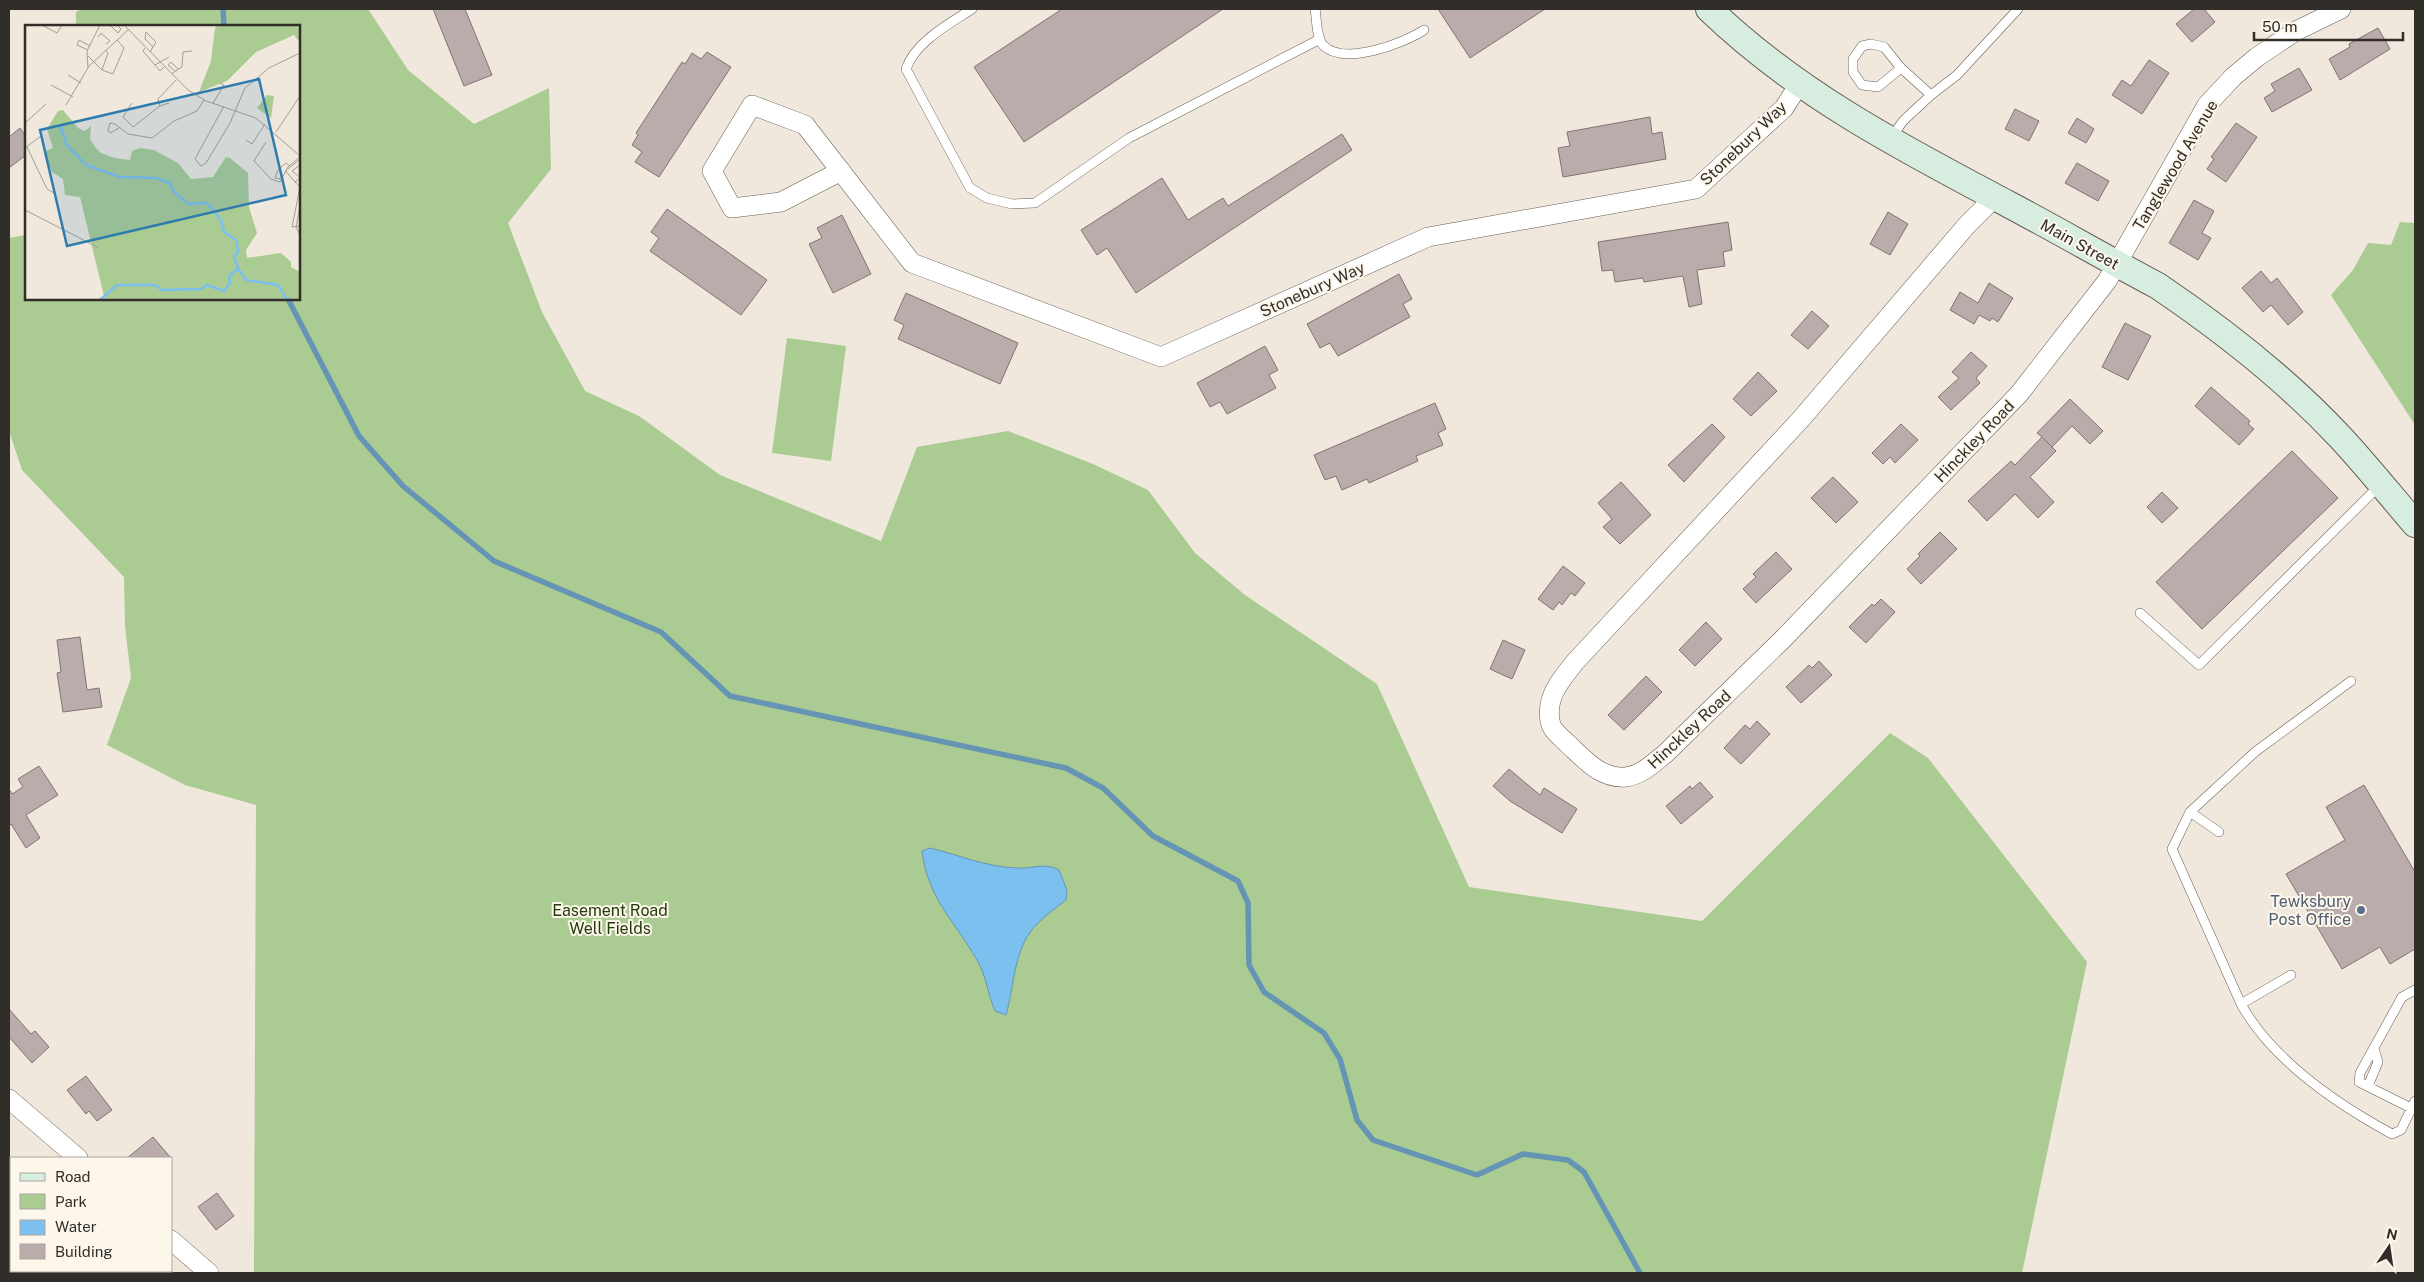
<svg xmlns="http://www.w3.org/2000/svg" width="2424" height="1282" viewBox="0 0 2424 1282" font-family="'Public Sans',sans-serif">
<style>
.green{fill:#aacb92}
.water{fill:#7cc0ef;stroke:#6694b4}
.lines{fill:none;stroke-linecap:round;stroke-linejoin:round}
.stream{stroke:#6694b4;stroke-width:5.5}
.building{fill:#baacaa;stroke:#817372}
.lane-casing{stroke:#655e55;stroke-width:10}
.street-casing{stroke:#655e55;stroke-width:20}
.secondary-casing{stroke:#655e55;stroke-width:28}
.lane{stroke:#fff;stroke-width:9}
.street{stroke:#fff;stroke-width:19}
.secondary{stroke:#d7eddf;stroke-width:26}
.service-dot{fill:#5c6f8a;stroke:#fdf6ea;stroke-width:2}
.labels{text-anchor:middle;stroke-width:4;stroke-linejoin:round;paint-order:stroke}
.street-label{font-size:16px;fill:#312e2a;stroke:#fdf6ea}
.service-label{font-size:16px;fill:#4e5e75;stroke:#fdf6ea;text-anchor:end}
.park-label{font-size:16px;fill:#233b0d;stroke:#fdf6ea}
.inset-river{fill:none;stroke:#7cc0ef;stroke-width:2.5}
.inset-road{fill:none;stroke:#a49e95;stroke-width:1}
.view{fill:#2e7cae;fill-opacity:0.15;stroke:#2e7cae;stroke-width:2.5}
.inset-edge{fill:none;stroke:#312e2a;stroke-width:2.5}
</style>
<rect width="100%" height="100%" fill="#f0e8dd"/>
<path class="green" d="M81 9H368L408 70 474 124 549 88 551 169 508 223 542 312 585 391 639 416 720 475 881 541 917 447 1008 431 1093 464 1148 490 1195 553 1245 595 1377 684 1469 887 1702 921 1890 733 1928 758 2087 962 2022 1273H254L256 805 185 785 107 745 131 678 125 626 124 577 22 470 9 431V238L26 235V299H299V26H76V12Z
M2400 222 2415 223V425L2331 295 2353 270 2368 243 2391 245Z
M787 338 846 346 831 461 772 453Z"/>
<path class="water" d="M930 848C959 855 986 867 1017 868 1034 869 1044 862 1059 870L1067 890 1066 900C1057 907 1047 914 1039 922 1013 946 1015 984 1006 1015L995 1011C988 995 986 975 977 960 954 920 928 899 922 851Z"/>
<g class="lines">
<path class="stream" d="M223 9 224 26
M288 299 359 436 403 486 494 561 661 632 730 696 1066 768 1103 788 1153 836 1238 881 1248 903 1249 965 1264 992 1324 1033 1340 1059 1357 1120 1373 1140 1477 1175 1523 1154 1568 1160 1584 1172 1640 1273"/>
</g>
<path class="building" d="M433 9H465L492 75 464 86Z
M1062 9H1223L1024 142 974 67Z
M1438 9H1545L1470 58Z
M2194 9H2204L2215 22 2192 42 2176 24Z
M2378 28 2390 49 2340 80 2329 59 2350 47 2349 44Z
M707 52 731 67 659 177 635 162 642 152 632 145 638 135 636 133 682 62 685 64 692 53 701 59Z
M2149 60 2169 73 2142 114 2112 95 2122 80 2131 86Z
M2299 68 2312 90 2272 112 2264 98 2275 91 2271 84Z
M2015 109 2039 121 2029 141 2005 129Z
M1650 117 1652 134 1662 132 1666 159 1563 177 1558 148 1570 146 1567 132Z
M2077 118 2094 129 2086 143 2068 133Z
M2236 123 2257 137 2226 182 2207 169 2214 159 2211 157Z
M20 128 26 137V155L9 168V137Z
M1342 134 1352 150 1136 293 1107 248 1097 255 1081 230 1162 178 1188 220 1223 198 1228 206Z
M2077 163 2109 181 2098 201 2065 183Z
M2194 200 2214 211 2202 233 2211 238 2198 260 2169 243Z
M667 209 767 280 741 315 650 251 659 238 651 232Z
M1888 212 1908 224 1890 255 1870 244Z
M842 215 871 274 833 293 809 244 822 238 817 228Z
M1728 222 1732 250 1723 252 1725 266 1697 270 1702 304 1689 307 1683 276 1644 282 1643 278 1615 282 1613 270 1602 271 1598 242Z
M2261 271 2271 283 2277 278 2303 312 2288 325 2271 305 2263 312 2242 288Z
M1399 274 1412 299 1403 304 1410 317 1338 356 1330 343 1320 348 1307 324Z
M1989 283 2013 298 1998 322 1992 318 1990 321 1979 315 1974 324 1950 310 1960 292 1978 303Z
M906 293 1018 343 1000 384 898 339 904 325 894 320Z
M1812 311 1829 326 1808 349 1791 335Z
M2125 323 2151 336 2128 380 2102 367Z
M1265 346 1278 370 1269 375 1276 388 1227 414 1220 402 1210 407 1197 383Z
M1971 352 1987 366 1976 378 1980 383 1951 410 1938 397 1959 378 1952 372Z
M1758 372 1777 391 1751 416 1733 399Z
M2211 387 2250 421 2248 424 2254 429 2239 445 2195 406Z
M2070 399 2103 431 2090 444 2072 426 2052 447 2043 438 2056 451 2030 477 2054 502 2038 518 2015 494 1987 521 1968 501 2011 461 2015 465 2042 437 2037 433Z
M1435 403 1446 429 1438 433 1443 445 1416 456 1418 461 1369 483 1367 479 1342 490 1336 476 1325 480 1314 455Z
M1712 424 1725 437 1684 482 1668 465Z
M1901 424 1918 440 1895 463 1890 457 1883 464 1872 453Z
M2292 451 2338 498 2202 629 2156 582Z
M1833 477 1858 502 1836 523 1811 498Z
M1621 482 1651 515 1620 544 1603 527 1612 519 1598 503Z
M2162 492 2178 508 2162 523 2147 507Z
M1940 532 1957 549 1921 584 1907 569 1920 556 1918 554Z
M1776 552 1792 569 1756 603 1743 589 1756 577 1753 574Z
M1563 566 1585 583 1575 596 1571 593 1562 605 1559 602 1553 610 1538 599Z
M1881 599 1895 612 1866 643 1849 627 1872 604 1874 606Z
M1706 622 1722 639 1695 666 1679 650Z
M80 637 87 690 99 688 102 707 63 712 57 673 61 672 57 640Z
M1503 640 1525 650 1512 679 1490 669Z
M1819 661 1832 675 1801 703 1786 687 1809 665 1812 668Z
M1646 676 1662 692 1624 730 1608 715Z
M1757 721 1770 734 1741 764 1724 748 1745 725 1750 729Z
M39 766 58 795 26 815 40 838 26 848 11 824 9 826V789L12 794 23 787 18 779Z
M1509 769 1540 795 1544 788 1577 809 1562 833 1510 801 1493 786Z
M1700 782 1713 797 1681 824 1666 806 1690 786 1692 789Z
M2364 785 2415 872V949L2390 964 2380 947 2342 969 2286 874 2345 840 2326 807Z
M9 1009 31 1034 35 1031 49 1047 32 1063 9 1037Z
M86 1076 112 1110 97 1121 89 1111 86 1114 67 1090Z
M153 1137 171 1158H127Z
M217 1193 234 1216 216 1230 198 1207Z"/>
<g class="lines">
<defs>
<path id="lane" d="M972 9C949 24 915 42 906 69L970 188 987 198 1012 204 1035 203 1129 138 1320 39
M1315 9C1317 19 1316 39 1324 46 1345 66 1404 43 1424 30
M1901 68 1878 87 1862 85 1853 72V59L1862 46 1871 44 1884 47 1901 68 1931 95
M1891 138 1903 121 1931 95 1957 75 2018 9
M2140 613 2199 665 2379 486
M2351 681 2255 752 2190 812 2172 849 2241 1004C2272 1060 2337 1104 2392 1134L2401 1130 2415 1101
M2190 812 2219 832
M2241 1004 2291 975
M2368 1086 2378 1062 2374 1048
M2411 1108 2359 1082 2360 1073 2402 997 2415 990"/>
<path id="street" d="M841 171 781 202 732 208 712 171 752 105 805 125 912 263 1161 357 1428 237 1696 189 1784 108 1800 83
M1995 197 1967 225 1801 419 1575 662C1565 675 1553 688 1550 705 1549 712 1549 721 1552 727 1555 733 1563 739 1568 744 1585 760 1601 779 1626 777 1642 775 1653 763 1665 754L1784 638 2019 394 2107 281 2207 105 2233 77 2257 57 2296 31 2341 9
M9 1099 78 1158
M171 1240 209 1273"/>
<path id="secondary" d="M1709 9C1796 93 1902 148 2008 204 2059 231 2107 259 2158 286 2223 330 2287 380 2341 438 2367 466 2391 496 2415 524"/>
</defs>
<use href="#lane" class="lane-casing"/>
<use href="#street" class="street-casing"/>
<use href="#secondary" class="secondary-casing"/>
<use href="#lane" class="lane"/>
<use href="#street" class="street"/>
<use href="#secondary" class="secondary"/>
</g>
<circle class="service-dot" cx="2361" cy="910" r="5"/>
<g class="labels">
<g class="street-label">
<text transform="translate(1743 143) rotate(-44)" y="6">Stonebury Way</text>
<text transform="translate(2175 165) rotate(-59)" y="6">Tanglewood Avenue</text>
<text transform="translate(2080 244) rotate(29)" y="6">Main Street</text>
<text transform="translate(1312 289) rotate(-24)" y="6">Stonebury Way</text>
<text transform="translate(1974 441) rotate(-46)" y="6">Hinckley Road</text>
<text transform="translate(1689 729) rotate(-43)" y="6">Hinckley Road</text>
</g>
<g class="service-label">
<text x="2351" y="907">Tewksbury<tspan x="2351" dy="18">Post Office</tspan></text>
</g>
<g class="park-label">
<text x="610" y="916">Easement Road<tspan x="610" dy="18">Well Fields</tspan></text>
</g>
</g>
<g transform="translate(25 25)">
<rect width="275" height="275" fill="#f0e8dd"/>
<path d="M194 0H275V18L269 10 231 27 202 56 174 67 186 36 190 3ZM242 70 249 71 246 93 232 83ZM38 85 53 103 60 106 66 101 65 114 70 122 76 128 90 133 105 135 107 126 115 123 129 125 153 138 166 154 188 152 201 132 205 133 223 148 224 182 232 208 221 225 222 233 256 228 266 237V242L275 247V275H80L55 172 40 170 38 154 27 147 19 127 28 123 22 104 33 86Z" fill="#aacb92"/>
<path class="inset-river" d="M35 100 42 120 61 140 95 152 131 153 145 158 148 166 163 179 182 178 196 195 199 207 211 215 213 227 209 232 214 246M75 275 92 260H130L137 265 176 264 182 260 199 266 205 258 204 251 211 245 215 246 221 255 253 260 261 273 267 275"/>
<path class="inset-road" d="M17 0 32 8 37 0M85 0 93 8 96 4 92 0M99 0 163 65 181 76 231 93 275 131M73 12 76 8 85 16 81 19M120 23 118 26 135 46 139 42M63 25 52 20 54 15 65 21M125 27 131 17 121 7 120 14 128 22M63 31 77 45 88 49 99 23 92 15M130 40 144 32M63 43 62 26 75 0M77 45 83 28 80 25M150 46 143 40 146 37 153 44M146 49 157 42 158 27 167 26M43 50 56 58M26 60 48 72M107 78 98 92 108 102 135 81M144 78 135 81 133 74 151 55M188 78 199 60 195 58M41 80 64 41 103 5M199 81 170 134 176 141 181 138 205 98 220 63 244 43 275 28M0 98 21 79M94 103 85 108 83 105 85 98 90 99 103 109 127 113 149 96 172 86 179 75M251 107 275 71M221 115 227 119 240 99M241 117 229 136 246 154 255 157 263 142 275 132M2 122 22 164 29 168M0 123 16 111M275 140 267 146 275 152M263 144 275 134M260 145 270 157 275 153M256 154 250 153 253 145 261 138 265 141M270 157 275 162 267 202 275 201M275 181 271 202 275 210M0 185 74 223"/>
<path class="view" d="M234 54 261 170 42 221 15 105Z"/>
<rect width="275" height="275" class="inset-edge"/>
</g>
<rect width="2424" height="1282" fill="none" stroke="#312e2a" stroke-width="20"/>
<rect x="10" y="1157" width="162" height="115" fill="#fdf6ea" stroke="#aba69d"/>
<rect x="20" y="1173" width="25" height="8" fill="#d7eddf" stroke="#aba69d"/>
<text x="55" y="1182" font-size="15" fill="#312e2a">Road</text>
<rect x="20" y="1194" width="25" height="15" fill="#aacb92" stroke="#aba69d"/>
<text x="55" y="1207" font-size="15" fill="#312e2a">Park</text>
<rect x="20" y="1220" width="25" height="15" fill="#7cc0ef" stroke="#aba69d"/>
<text x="55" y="1232" font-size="15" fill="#312e2a">Water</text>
<rect x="20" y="1244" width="25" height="15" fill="#baacaa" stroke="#aba69d"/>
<text x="55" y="1257" font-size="15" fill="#312e2a">Building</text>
<g transform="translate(2389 1247) rotate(13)" stroke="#fdf6ea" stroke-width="4" paint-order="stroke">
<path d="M0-4L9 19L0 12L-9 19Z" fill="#312e2a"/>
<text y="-8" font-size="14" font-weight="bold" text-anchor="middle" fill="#312e2a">N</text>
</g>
<path d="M2254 32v8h149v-8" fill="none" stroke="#312e2a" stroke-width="2.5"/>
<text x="2262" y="32" font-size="15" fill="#312e2a" stroke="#fdf6ea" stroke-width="4" paint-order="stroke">50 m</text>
</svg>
